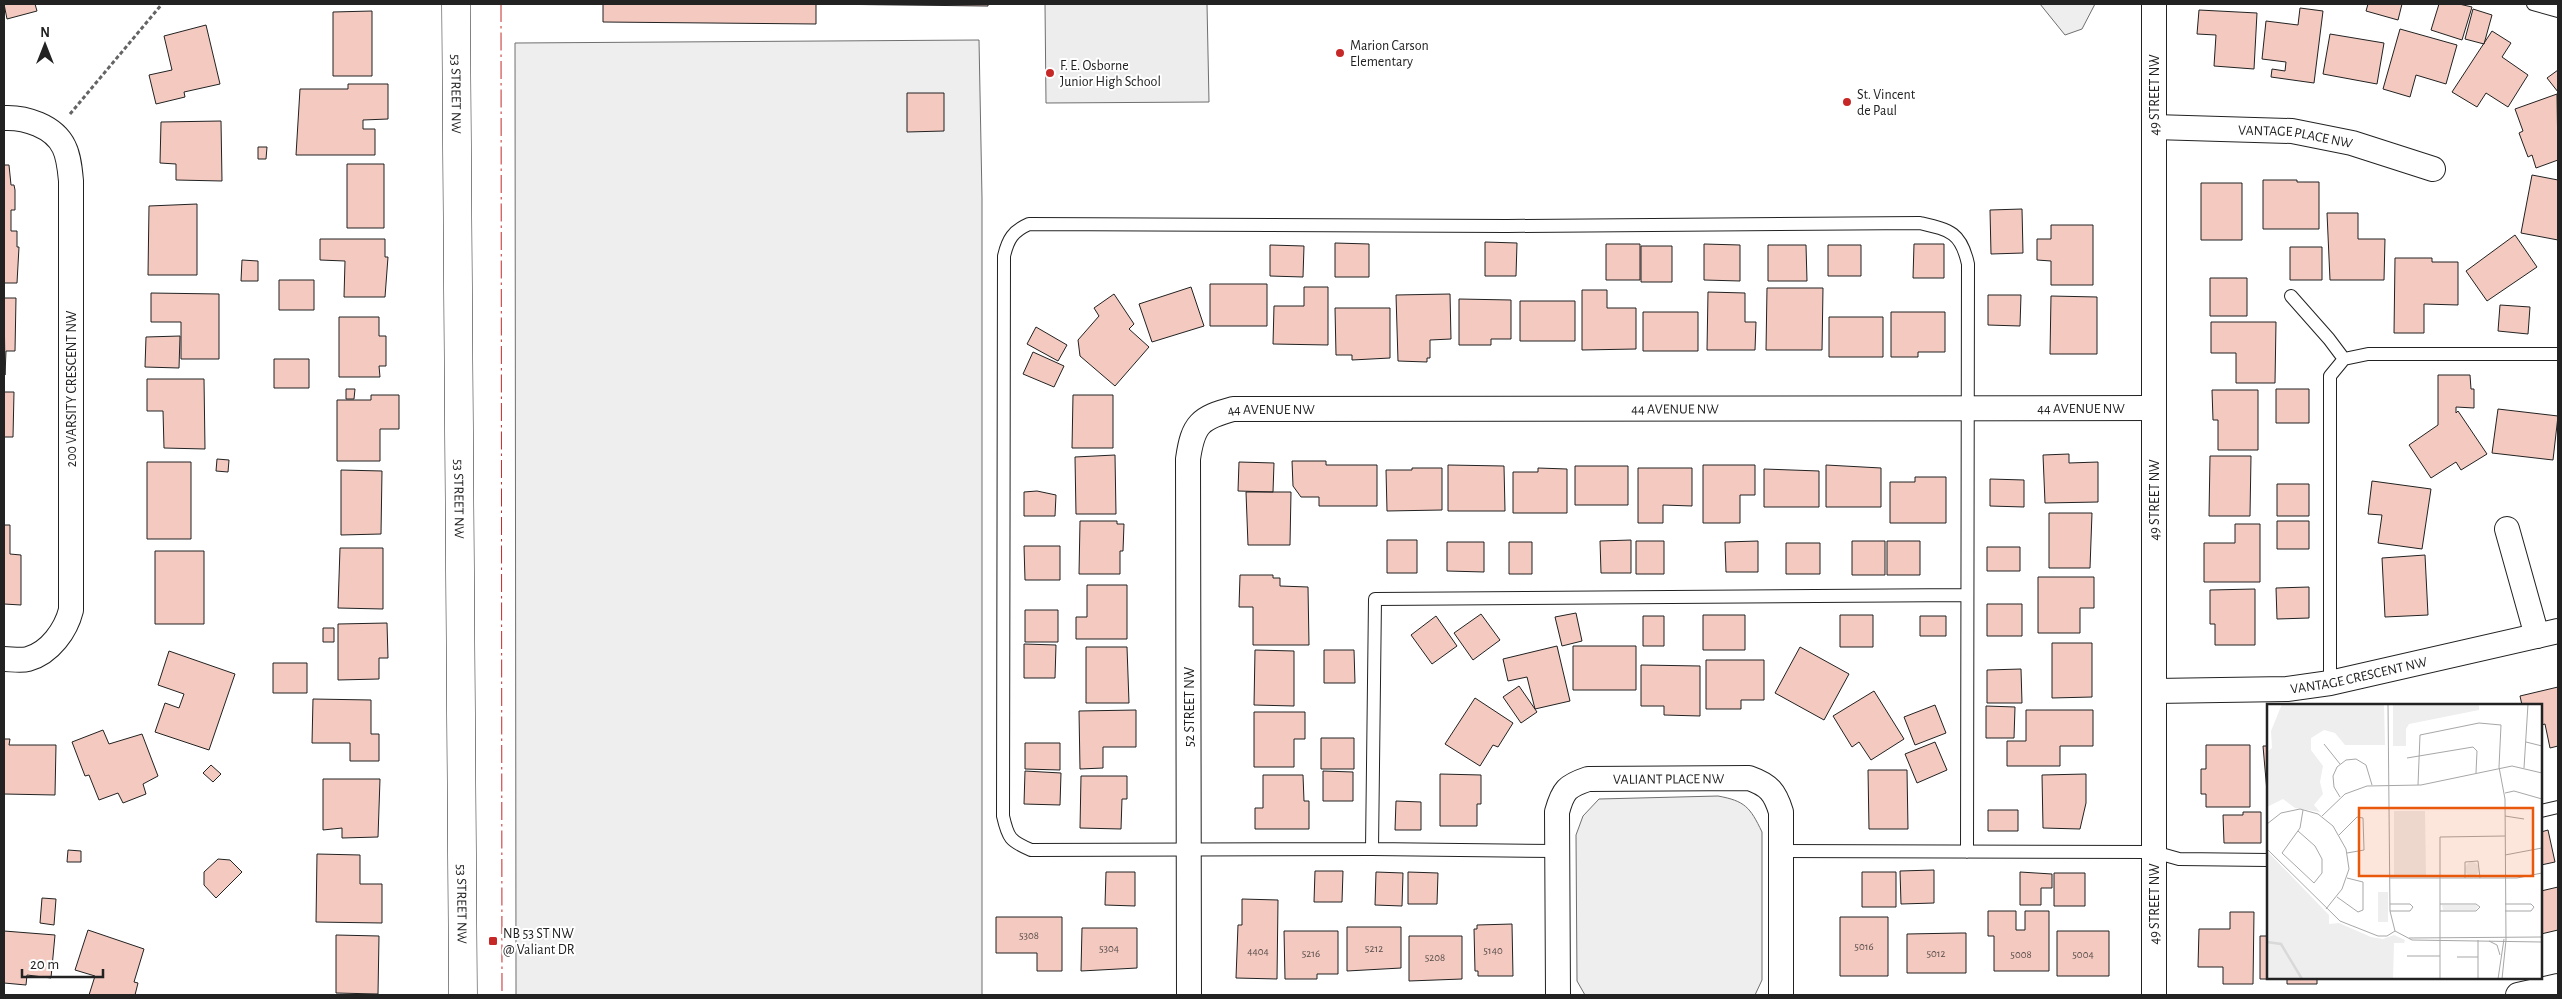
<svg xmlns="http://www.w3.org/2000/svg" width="2562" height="999" viewBox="0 0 2562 999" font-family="'Alegreya Sans',sans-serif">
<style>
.green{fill:#eee;stroke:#6f6f6f}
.parking{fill:#ededed;stroke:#6f6f6f}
.building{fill:#f3c9c0;stroke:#222}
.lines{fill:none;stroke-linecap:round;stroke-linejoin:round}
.service-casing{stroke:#222;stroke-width:14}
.minor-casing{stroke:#222;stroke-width:26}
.tertiary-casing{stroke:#222;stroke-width:29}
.path{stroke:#646464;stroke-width:3;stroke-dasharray:4 2.5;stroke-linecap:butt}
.service{stroke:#fff;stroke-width:12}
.minor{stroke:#fff;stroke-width:24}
.tertiary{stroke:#fff;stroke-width:28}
.power{stroke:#c62828;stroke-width:1;stroke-dasharray:18 4 2.5 4;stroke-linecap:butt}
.poi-dot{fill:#c62828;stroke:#fff;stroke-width:2}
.labels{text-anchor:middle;stroke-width:4;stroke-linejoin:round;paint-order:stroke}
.number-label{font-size:11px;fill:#564c4a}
.poi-label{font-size:14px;fill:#222;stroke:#fff;text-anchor:start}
.street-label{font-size:14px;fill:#222;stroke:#fff}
.inset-river{fill:none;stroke:#d9d9d9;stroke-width:2.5}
.inset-road{fill:none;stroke:#a7a7a7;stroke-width:1}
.view{fill:#e8590c;fill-opacity:0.15;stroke:#e8590c;stroke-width:2.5}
.inset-edge{fill:none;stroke:#222;stroke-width:2.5}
</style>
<rect width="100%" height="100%" fill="#fff"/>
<path class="green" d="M2040 4H2095L2082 29 2065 35Z
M979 40 982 198V995H516L515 43Z
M1718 796C1745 801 1750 807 1762 832V980L1755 995H1585L1577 981 1576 835 1583 816 1599 799Z"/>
<path class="parking" d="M1045 4H1207L1209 102 1046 103Z"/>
<path class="building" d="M4 4H35L37 11 7 19Z
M603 4H988V6L816 4V24L603 22Z
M2368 4H2402L2398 20 2366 11Z
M2439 4H2459L2472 7 2462 40 2431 30Z
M2300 8 2323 11 2314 83 2271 77 2272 69 2285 71 2286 62 2262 59 2266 21 2298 25Z
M2473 9 2492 15 2484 44 2465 39Z
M2199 10 2257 13 2254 69 2214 66 2216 35 2197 34Z
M372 11V76H333V12Z
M206 25 220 84 184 92 185 97 156 104 149 75 172 70 164 36Z
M2400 29 2457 45 2446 84 2416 75 2410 97 2383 89Z
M2492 31 2511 43 2502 57 2528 75 2508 107 2486 93 2477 107 2452 92Z
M2330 34 2384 43 2377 84 2323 74Z
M2558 70V92L2547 78Z
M348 84H388V119L363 120V129H375V155H296L300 89H348Z
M907 93H944V131L907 132Z
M2557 94 2558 160 2536 168 2532 155 2528 157 2519 133 2523 131 2515 109Z
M221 121 222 181 176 180V164L160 163 161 122Z
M258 147H267L266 159H258Z
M347 164H384V228H347Z
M4 165H9L11 185H14L15 190V210H11V231H17V247H19L17 283H4Z
M2532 175 2558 180V240L2521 233Z
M2263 180H2297V182H2319V229H2263Z
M2201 183H2242V240H2201Z
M197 204V275H148L149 206Z
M2022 209 2023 253 1991 254 1990 210Z
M2327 213H2358V239H2385L2384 280H2330Z
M2051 225H2093V285H2051V261L2037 260V239H2051Z
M2515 235 2537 267 2487 301 2466 271Z
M320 239H385V257H388L385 297H344L345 261 320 260Z
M1485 242 1517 243 1516 276H1485Z
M1335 243 1369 244V277H1335Z
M1606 244H1640V280H1606Z
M1704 244 1740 245V281L1704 280Z
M1914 244H1944V278H1913Z
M1270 245 1304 246 1303 277 1270 276Z
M1768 245H1806L1807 281H1768Z
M1828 245H1861V276H1828Z
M1641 246H1672V282H1641Z
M2290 247H2322V280H2290Z
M2395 258H2432V262H2458V305L2424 304V333H2394Z
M242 260 258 261V281H241Z
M2210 278H2247V316H2210Z
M279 280H314V310H279Z
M1210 284H1267V326H1210Z
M1191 287 1204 326 1152 342 1139 304Z
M1304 287H1328V345L1273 344 1274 306H1304Z
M1767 288H1823L1822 350H1766Z
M1582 290H1607V308H1636V349L1582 350Z
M1708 292 1745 293V322H1756L1755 350H1707Z
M151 293 219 294V359H181V322H151Z
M1114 294 1134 324 1129 329 1149 347 1115 386 1080 356 1078 340 1099 316 1094 308Z
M1450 294 1451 339 1430 340V358H1427V362L1398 361 1396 295Z
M1988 295H2021L2020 326 1988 325Z
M2051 296 2097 297V354H2050Z
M4 298H16L15 351H6L5 375Z
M1459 299 1511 300V339H1491V345H1459Z
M1520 301H1575V341H1520Z
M2500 305 2530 307 2528 334 2498 331Z
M1335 308H1390V358L1352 360V355H1336Z
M1643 312H1698V351H1643Z
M1891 312H1945V352H1918V357H1891Z
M339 317H379V336H386V366H379L380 377H339Z
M1829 317H1883V357H1829Z
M2211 322H2276L2275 383H2236V353H2211Z
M1036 327 1067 345 1058 361 1027 344Z
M180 336 179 368 145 367 146 337Z
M1033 352 1064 366 1054 387 1023 374Z
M274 359H309V388H274Z
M2438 375H2470L2471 389H2474V408L2456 407V413L2458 411 2487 454 2461 470 2456 462 2431 478 2409 445 2438 425Z
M147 379H204L205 449 164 448 163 411H147Z
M346 389H355L354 399H346Z
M2276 389H2309V423H2276Z
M2212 390H2258V450H2218V420H2213Z
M4 392H14L13 437H4Z
M371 395H399V429H380V461H337V400H371Z
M1073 395H1113V448H1072Z
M2498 409 2558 416 2553 460 2492 453Z
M2069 454V463L2098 462V502L2045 503 2043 455Z
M1115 455 1116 514H1076L1075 457Z
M2210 456H2251L2250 516H2209Z
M217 459 229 460 228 472 216 471Z
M1292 461H1326V465H1377V506H1319V497H1301L1293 486Z
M147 462H191V539H147Z
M1239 462 1274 463 1273 492 1238 491Z
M1448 465 1504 466 1505 511H1448Z
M1703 465H1755V495H1740V523H1703Z
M1826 465 1881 468V507H1826Z
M1575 466H1628V505H1575Z
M1412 468H1442V510L1387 511 1386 470H1412Z
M1538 468 1567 469V513H1513V472H1538Z
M1638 468H1692V506L1663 505V523H1638Z
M1764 469 1819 471V507H1764Z
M341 470 382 471 381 534 341 535Z
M1915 477H1946V523H1890V482H1915Z
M1990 479 2024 480V507L1990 506Z
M2372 481 2431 489 2422 549 2378 543 2382 515 2368 514Z
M2277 484H2309V516H2277Z
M1037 491 1056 495 1055 516H1024V492Z
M1246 492H1291L1290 545H1248Z
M2049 513H2092L2090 568H2049Z
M1080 521H1117V524H1124L1123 551H1120V574H1079Z
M2277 521H2309V549H2277Z
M2235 524H2260V582H2204V543H2235Z
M4 525H10V554L21 555V605L4 604Z
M1387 540H1417V573H1387Z
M1631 540V573H1601L1600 541Z
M1636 541H1664V574H1636Z
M1758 541V572H1726L1725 542Z
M1852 541H1885V575H1852Z
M1887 541H1920V575H1887Z
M1447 542H1484V572L1447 571Z
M1509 542H1532V574H1509Z
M1786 543H1820V574H1786Z
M1024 546H1060V580H1025Z
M1987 547H2020V571H1987Z
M340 548H383V609L338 608Z
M155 551H204V624H155Z
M2425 555 2428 615 2385 617 2382 558Z
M1240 575H1273V578H1280V586L1308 587 1309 645H1253V607H1239Z
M2038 577H2094V608H2080V633H2038Z
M1087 585H1127V639H1076V617H1087Z
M2309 587V618L2277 619 2276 588Z
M2255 589V645H2215V624H2210V590Z
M1987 604H2022V636H1987Z
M1025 610H1058V642H1025Z
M1576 613 1582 641 1562 646 1555 617Z
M1481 614 1500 640 1473 660 1454 633Z
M1703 615H1745V650H1703Z
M1840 615H1873V647H1840Z
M1436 616 1457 646 1432 664 1411 635Z
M1643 616H1664V646H1643Z
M1920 616H1946V636H1920Z
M387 623 388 658H379V679L338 680V624Z
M323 628H334V642H323Z
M2052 643H2092V697L2052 698Z
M1024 644 1056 645 1055 678H1024Z
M1557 646 1570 701 1535 709 1527 677 1508 681 1503 659Z
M1573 646H1636V690H1573Z
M1086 647H1127L1129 703H1086Z
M1800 647 1849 674 1824 720 1775 693Z
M1255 650 1294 651V706L1254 705Z
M1324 650H1354L1355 683H1324Z
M169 651 235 674 209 750 155 732 165 703 179 708 184 694 158 685Z
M1706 660H1764V700H1741V709H1706Z
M273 663H307V693H273Z
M1641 665 1700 666V716L1664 715V706H1641Z
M2021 669 2022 703H1987V670Z
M1519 686 1537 712 1521 723 1503 697Z
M2558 687V746L2550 748 2545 724 2541 725V705H2522L2520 696Z
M1874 691 1904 739 1871 760 1859 742 1852 747 1833 716Z
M1475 698 1513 723 1498 747 1493 745 1480 766 1445 744Z
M313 699 371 700V734H379V761H350V743H312Z
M1935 705 1946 733 1915 745 1904 717Z
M1986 706 2015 707 2014 738H1986Z
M1136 710V747H1103V768L1080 769 1079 711Z
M2026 710H2093V746H2060V766H2007V741H2026Z
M1254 712H1305V739H1294V767H1254Z
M103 730 109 744 142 734 158 776 143 784 146 794 123 803 118 793 99 800 89 775 85 776 72 742Z
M1321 738H1354V769H1321Z
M4 739H10L9 745H56L55 795 4 794Z
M1935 742 1947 770 1917 783 1905 754Z
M1025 743H1060V770L1025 769Z
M2206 745H2250V807H2206V794H2201V769H2206Z
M2263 746H2268V803Z
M211 765 221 774 213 782 203 773Z
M1868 770H1907L1908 829H1869Z
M1025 771 1061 773 1060 805 1024 804Z
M1323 771 1353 772V801H1323Z
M1440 774 1481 775V804H1477V826H1440Z
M2086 774V803L2080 829 2043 828 2042 775Z
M1263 775H1303L1304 801H1309V829H1255V808H1263Z
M1081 776H1127V799H1122L1121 829 1080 828Z
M323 779H380L378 837 342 838V828L323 830Z
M1396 801 1421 802V830H1395Z
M1988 810H2018V831H1988Z
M2243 812H2261V843H2224L2223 815H2243Z
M2548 830 2555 862 2541 865V832Z
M68 850 81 851V862H67Z
M317 854 360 855V884H382V923L316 922Z
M218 859 230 860 242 872 216 898 204 885V872Z
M1934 870V903L1901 904 1900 871Z
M1315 871H1343L1342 902H1314Z
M1106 872H1135V906L1105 905Z
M1376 872 1403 873 1402 906 1375 905Z
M1408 872 1438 873 1437 904H1408Z
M1862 872H1896V907H1862Z
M2020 872 2052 874V888H2041V905H2020Z
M2054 873H2085V906H2054Z
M2558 887V930L2541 934V891Z
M42 898 56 899 54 925 40 923Z
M1242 899 1278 900 1277 979 1236 978 1238 925H1242Z
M1988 911H2016V930H2025V911H2049V971H1994V936H1988Z
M2230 912H2254L2253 984H2223V967H2198L2199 929H2230Z
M996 917H1062V971H1037V953H996Z
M1840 917H1888V976H1840Z
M1512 924 1513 976H1478V971H1475L1474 929H1477V925Z
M1347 927H1401V968L1347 971Z
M1082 928H1137V968L1081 971Z
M88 930 144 949 134 982 138 983 135 995H89L95 976 75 970Z
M4 931 55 935 51 978 27 975 26 985 4 983Z
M1284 931H1338V974H1317V979H1285Z
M2057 931H2109V976H2057Z
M1961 933H1966V973H1907V934Z
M336 935 379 936 378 994 336 993Z
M1409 936H1462V979L1409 981Z
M2260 936H2268V978H2317V984H2287V979H2260Z"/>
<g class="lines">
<defs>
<path id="service" d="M2533 4 2558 11
M2291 296 2329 339 2344 359 2368 354H2558
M2330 683V376L2344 359
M2541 811 2558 807
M1372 849 1375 599 1966 595
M1557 851 1372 849 1031 850C1010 841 1008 838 1003 816L1004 256C1008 239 1013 231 1029 224L1507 226 1920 223C1950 230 1961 232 1968 264L1967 852
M1780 851 2154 852 2179 859 2268 860"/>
<g id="minor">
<path d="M2154 4V995"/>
<path d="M4 118C25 117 54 126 64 147 69 157 70 170 71 181V610C66 630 50 653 28 659 21 661 11 659 4 659"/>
<path id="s1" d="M2154 127 2292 131 2352 143 2433 169"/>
<path d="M2507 529 2537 636"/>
<path id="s2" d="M2155 691 2287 689 2330 683 2558 631"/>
<path id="s3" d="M1189 995 1188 459C1193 424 1200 418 1233 409L2154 408"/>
<path id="s4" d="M1558 995 1557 812C1563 790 1567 786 1588 779L1749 778C1769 785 1775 792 1781 812V995"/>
<path d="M2518 995 2558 986"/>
</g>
<g id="tertiary">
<path id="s5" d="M456 4 463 995"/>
</g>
</defs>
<use href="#service" class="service-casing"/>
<use href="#minor" class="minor-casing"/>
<use href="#tertiary" class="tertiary-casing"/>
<path class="path" d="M70 114 162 4"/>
<use href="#service" class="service"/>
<use href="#minor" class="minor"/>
<use href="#tertiary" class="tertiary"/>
<path class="power" d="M501 4 502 995"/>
</g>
<g class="poi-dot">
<circle cx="1340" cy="53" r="5"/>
<circle cx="1050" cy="73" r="5"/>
<circle cx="1847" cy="102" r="5"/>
<rect x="488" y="936" width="10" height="10" rx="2.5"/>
</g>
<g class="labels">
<g class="number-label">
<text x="1029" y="939">5308</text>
<text x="1864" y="950">5016</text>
<text x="1109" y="952">5304</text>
<text x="1374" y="952">5212</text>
<text x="1493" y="954">5140</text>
<text x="1258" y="955">4404</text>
<text x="1311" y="957">5216</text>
<text x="1936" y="957">5012</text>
<text x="2021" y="958">5008</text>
<text x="2083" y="958">5004</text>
<text x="1435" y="961">5208</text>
</g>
<g class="poi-label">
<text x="1350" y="50">Marion Carson<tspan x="1350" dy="16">Elementary</tspan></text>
<text x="1060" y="70">F. E. Osborne<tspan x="1060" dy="16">Junior High School</tspan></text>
<text x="1857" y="99">St. Vincent<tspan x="1857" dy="16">de Paul</tspan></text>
<text x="503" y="938">NB 53 ST NW<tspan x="503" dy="16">@ Valiant DR</tspan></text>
</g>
<g class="street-label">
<text dy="5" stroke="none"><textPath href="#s5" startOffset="90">53 STREET NW</textPath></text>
<text transform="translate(2154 95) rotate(-90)" y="5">49 STREET NW</text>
<text dy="5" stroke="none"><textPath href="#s1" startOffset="142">VANTAGE PLACE NW</textPath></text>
<text transform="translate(71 389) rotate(-90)" y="5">200 VARSITY CRESCENT NW</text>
<text dy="5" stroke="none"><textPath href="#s3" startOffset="1458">44 AVENUE NW</textPath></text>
<text dy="5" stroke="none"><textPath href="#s3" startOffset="1052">44 AVENUE NW</textPath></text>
<text dy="5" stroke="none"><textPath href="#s3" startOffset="648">44 AVENUE NW</textPath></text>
<text dy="5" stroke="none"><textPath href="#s5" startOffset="495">53 STREET NW</textPath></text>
<text transform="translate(2154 500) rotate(-90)" y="5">49 STREET NW</text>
<text dy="5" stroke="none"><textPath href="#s2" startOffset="205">VANTAGE CRESCENT NW</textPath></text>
<text transform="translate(1189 707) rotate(-90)" y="5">52 STREET NW</text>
<text dy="5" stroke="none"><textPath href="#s4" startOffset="312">VALIANT PLACE NW</textPath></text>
<text dy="5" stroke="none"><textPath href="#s5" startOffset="900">53 STREET NW</textPath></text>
<text transform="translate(2154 904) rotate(-90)" y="5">49 STREET NW</text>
</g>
</g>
<g transform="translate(2267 704)">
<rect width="275" height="275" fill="#fff"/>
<path d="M15 0H117L118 41H78L68 29 57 26 44 34V46L56 62 53 78 56 90 47 101 53 108 28 104 16 95 0 103V48L5 44 4 27ZM126 0H212V6L142 20 139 25V42H126ZM127 107H158L159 172H127ZM0 147 62 211V220L72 219 104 233 116 235 127 231 138 236 137 239H127L126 275H0ZM198 165a7 7 0 1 1 14 0a7 7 0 1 1-14 0ZM111 188H121V218H111ZM175 201H209L211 203 209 206H176Z" fill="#eee"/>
<path class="inset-river" d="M0 238 14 240 35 275"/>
<path class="inset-road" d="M121 0 123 207 128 227 145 236 275 238M259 38 275 42M57 40 73 60M140 54 206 43 210 47 209 69M257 64 261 0M151 81 153 31 212 19 234 21 232 63 238 95 239 236 235 275M238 89 247 87 275 95M73 93 67 83 66 72 70 63 79 56 89 55 99 61 105 81M55 112 78 90 100 82 154 81 245 62 275 69M238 112 257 115M0 120 14 109 33 105 51 110 66 122 79 145 82 165 75 185 59 205M31 127 48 142 55 155V169L47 179 15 149 33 124 36 106M72 131 90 113 96 114 97 146 80 149M0 145 73 217 111 232H120L128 227M238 151 275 144M123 174H250L275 169M198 174V158L211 157 213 174M70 193 91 208 96 206V178L80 174M123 200H143L146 203 143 207H123M173 200H209L213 203 209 207H173M238 200H264L267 203 264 207H238M142 234 275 233M222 237 230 241 233 251M140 252H173M190 253H211M173 275V133L238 132M211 275V236M231 275 237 235"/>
<path class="view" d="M92 104H266V172H92Z"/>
<rect width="275" height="275" class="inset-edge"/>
</g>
<rect width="2562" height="999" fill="none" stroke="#222222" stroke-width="10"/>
<g transform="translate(45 45)" stroke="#ffffff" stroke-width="4" paint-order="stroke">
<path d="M0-4L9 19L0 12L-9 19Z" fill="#222222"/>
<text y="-8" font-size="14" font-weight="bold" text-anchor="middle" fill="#222222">N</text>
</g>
<path d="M22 969v8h81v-8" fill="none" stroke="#222222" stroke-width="2.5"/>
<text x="30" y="969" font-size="15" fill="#222222" stroke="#ffffff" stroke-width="4" paint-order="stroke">20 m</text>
</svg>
